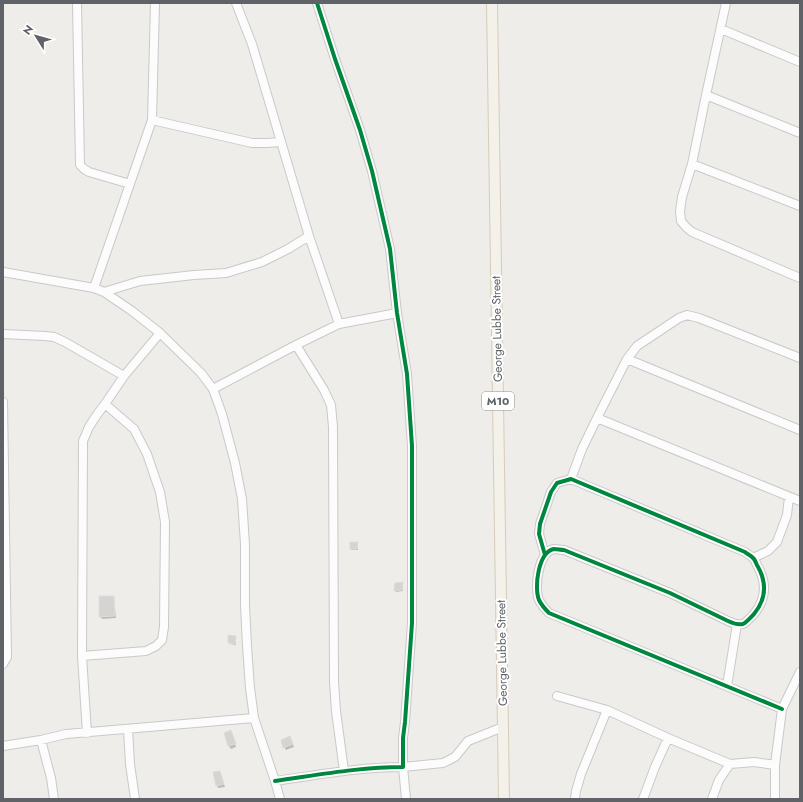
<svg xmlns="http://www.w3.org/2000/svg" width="803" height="802" viewBox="0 0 803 802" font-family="Jost,sans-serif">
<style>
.shadow{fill:#0003}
.building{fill:#d6d4d3;stroke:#dedcd9}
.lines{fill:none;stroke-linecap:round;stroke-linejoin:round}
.minor-casing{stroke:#c9c9ca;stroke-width:10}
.major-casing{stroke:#d6ccb8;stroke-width:12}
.minor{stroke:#fdfcfc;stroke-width:8}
.major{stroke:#f3f1e9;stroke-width:10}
.cycleway-casing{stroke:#fff;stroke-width:6}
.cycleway{stroke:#00873e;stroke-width:4}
.labels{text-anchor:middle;stroke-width:4;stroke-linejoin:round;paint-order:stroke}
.shield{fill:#fff;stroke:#8f9295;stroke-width:1}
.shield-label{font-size:11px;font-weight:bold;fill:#5f6368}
.street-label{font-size:12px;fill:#5f6368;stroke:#fff}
</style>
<rect width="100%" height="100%" fill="#efedea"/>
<path class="shadow" d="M357 543 358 550H351V549Z
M402 583 403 591 396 592V584Z
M113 597 114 599 116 618 102 619 100 616Z
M229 636 235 637 236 645 230 644Z
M231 731 236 747 231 749 229 746Z
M292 741 294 747 286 750 284 747Z
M220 772 225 787 218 788 217 785Z"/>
<path class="building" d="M350 542H358L357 549H350Z
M403 582 402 590 394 591 395 583Z
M99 596H114L115 616 99 617Z
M228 635 236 636 235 644 228 643Z
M231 730 236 744 228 746 224 733Z
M290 736 293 744 283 748 281 740Z
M220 771 224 784 216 786 213 772Z"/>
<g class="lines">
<defs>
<path id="minor" d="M77 3 80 165 84 169 89 172 130 184
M236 3 252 44 309 236 339 324
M726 3 706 95 692 164 682 197 680 211 681 221 686 227 692 232 800 278
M721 29 800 62
M706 95 800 133
M152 120 252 143H267L281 142
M692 164 800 206
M3 272 94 288 104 292 132 311 160 333 201 373 213 389 222 414 235 463 242 499 245 544V605L247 646 250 688 254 718 275 781 280 799
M94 288 152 120 155 3
M104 292 140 281 194 275 226 273 262 262 288 249 309 236
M3 334 45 336 54 337 65 342 124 376
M296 345 324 390 331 405 333 427 334 682 336 711 344 771
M627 359 800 430
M213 389 296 345 339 324 397 313
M3 402 7 657 3 664
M597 418 800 501
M571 479 582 449 597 418 627 359 637 346 679 318 687 315 699 318 800 358
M545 555 539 534 540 524 551 492 557 483 571 479 745 552C747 554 750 555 752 557 755 559 756 563 757 565 767 582 767 598 754 614 751 617 747 622 743 624 737 625 732 623 728 621L670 593 564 550C561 550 557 549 554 549 538 552 534 588 539 600 542 606 545 609 549 613L782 709
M753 558 768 551 777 542 787 515 789 497
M82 656 146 651 156 646 162 640 164 627 165 522 160 492 147 454 134 429 105 404
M727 686 737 624
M557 696 607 710 668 738 730 764 754 762 775 765
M128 729 130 764 135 799
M87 733 82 656 83 441 89 427 96 416 105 404 124 376 160 333
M41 740 51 778 54 799
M3 746 41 740 66 734 254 718
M275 781C318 775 360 767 403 767V738L405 722 412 623V446L407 374 397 313 390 249 372 171 360 130 335 59 317 3
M406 799 403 767 443 763 455 757 468 741 503 727
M575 799 576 791 581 774 607 710
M643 799 655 767 668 738
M712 799 719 780 730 764
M775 799V765L782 709 800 672"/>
<path id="major" d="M492 3 504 799"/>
</defs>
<use href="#minor" class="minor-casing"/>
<use href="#major" class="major-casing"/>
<use href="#minor" class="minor"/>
<use href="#major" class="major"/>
<defs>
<path id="cycleway" d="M545 555 539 534 540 524 551 492 557 483 571 479 745 552C747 554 750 555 752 557 755 559 756 563 757 565 767 582 767 598 754 614 751 617 747 622 743 624 737 625 732 623 728 621L670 593 564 550C561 550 557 549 554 549 538 552 534 588 539 600 542 606 545 609 549 613L782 709
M275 781C318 775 360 767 403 767V738L405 722 412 623V446L407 374 397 313 390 249 372 171 360 130 335 59 317 3"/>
</defs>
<use href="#cycleway" class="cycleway-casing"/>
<use href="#cycleway" class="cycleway"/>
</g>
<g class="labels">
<rect class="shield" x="482" y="392" width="32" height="18" rx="3"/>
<g class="shield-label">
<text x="498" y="405">M10</text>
</g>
<g class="street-label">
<text transform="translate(497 329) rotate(-91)" y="4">George Lubbe Street</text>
<text transform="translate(502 653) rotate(-91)" y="4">George Lubbe Street</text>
</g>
</g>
<rect width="803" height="802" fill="none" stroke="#5f6368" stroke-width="8"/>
<g transform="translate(36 36) rotate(307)" stroke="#ffffff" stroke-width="3" paint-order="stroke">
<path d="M0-3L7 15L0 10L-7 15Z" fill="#5f6368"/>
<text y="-6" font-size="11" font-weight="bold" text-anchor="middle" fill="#5f6368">N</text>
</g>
</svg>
